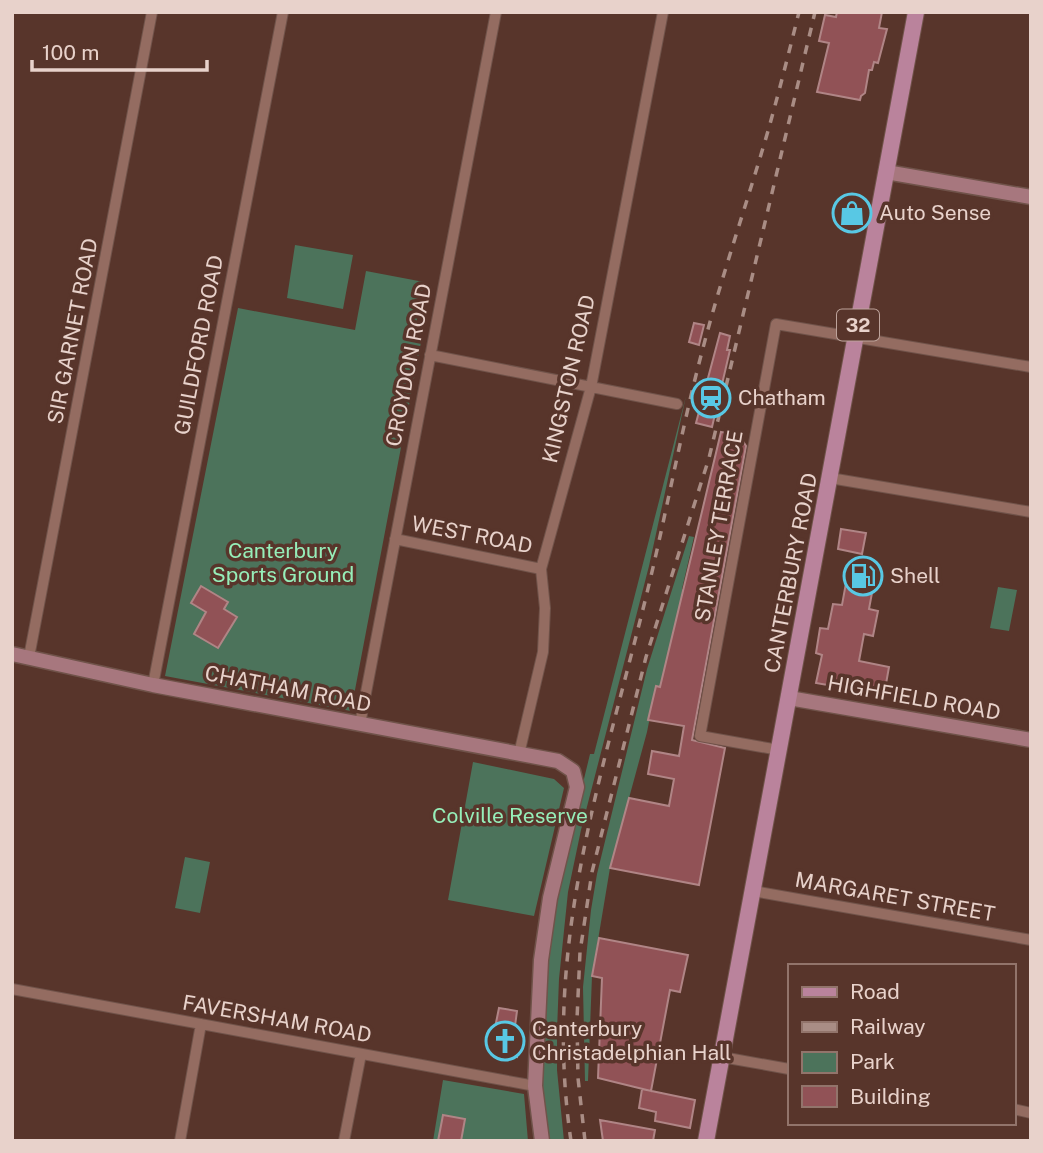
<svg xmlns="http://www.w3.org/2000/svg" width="1043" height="1153" viewBox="0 0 1043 1153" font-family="'Public Sans',sans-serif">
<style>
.green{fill:#4c735b}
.building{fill:#915256;stroke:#b08586;stroke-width:2}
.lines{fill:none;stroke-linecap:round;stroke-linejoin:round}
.street-casing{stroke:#70534a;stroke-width:12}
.secondary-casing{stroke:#70534a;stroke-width:17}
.primary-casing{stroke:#70534a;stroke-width:18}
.street{stroke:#946c61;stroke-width:10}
.secondary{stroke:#a7777e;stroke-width:14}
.primary{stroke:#ba839c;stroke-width:16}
.rail{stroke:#a98d85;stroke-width:3.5;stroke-dasharray:9 9;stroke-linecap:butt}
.labels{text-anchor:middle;stroke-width:7;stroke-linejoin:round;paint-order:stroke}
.shield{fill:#58352b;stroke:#bda39b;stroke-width:2}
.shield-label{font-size:19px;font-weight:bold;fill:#e8d2cb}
.poi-label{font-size:21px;fill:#e8d2cb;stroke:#58352b;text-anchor:start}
.street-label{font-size:21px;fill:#e8d2cb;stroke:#58352b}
.park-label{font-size:21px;fill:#96eeb9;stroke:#58352b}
</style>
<rect width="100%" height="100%" fill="#58352b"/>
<path class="green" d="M295 245 353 255 343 309 287 298Z
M366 271 424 282 413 341 421 342 351 711 165 676 238 308 355 330Z
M686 396 649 566 581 830 568 892 559 979 557 1031V1070L564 1141H547L540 1078 543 995 556 895 590 754H594Z
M689 536 694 537 682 589 684 590 660 687H656L647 732 610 868 592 976 588 1081H585L583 987 591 910 597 874 647 669Z
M998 587 1017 590 1009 631 990 628Z
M473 762 554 779 564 788 534 916 448 900Z
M185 857 210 862 200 913 175 908Z
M443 1080 524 1094 528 1141H433Z"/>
<path class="building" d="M837 12H882L879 28 887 29 878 63 874 62 872 70H869L865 93 861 96 860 100 817 92 829 43 819 41 825 15 836 17Z
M694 323 704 325 699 345 689 342Z
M720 333 730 336 727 350H730L712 427 696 423Z
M721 432 739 435 746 446 692 740 725 748 699 885 610 868 629 798 669 806 674 779 648 774 652 751 679 756 684 726 648 720 656 686 660 687Z
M841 529 866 533 862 554 838 549Z
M854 578 874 582 869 609 878 611 873 636 864 634 859 661 889 667 884 695 816 683 822 655 816 653 820 628 828 629 833 604 842 605 846 583Z
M201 586 228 602 224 609 237 617 218 648 194 634 206 612 191 603Z
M599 938 688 955 680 992 670 990 651 1091 598 1078 602 978 592 976Z
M499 1008 517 1011 513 1041 517 1042V1057L490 1052Z
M642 1089 695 1100 690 1128 655 1121 656 1112 639 1108Z
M443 1115 465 1119 461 1141H438Z
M600 1120 655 1130 653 1141H603Z"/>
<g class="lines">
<defs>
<path id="street" d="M430 355 677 404
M830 478 1031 512
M395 539 541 569
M29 657 152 12
M153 685 283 12
M360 724 496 12
M779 750 700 736 776 324 1031 367
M519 754 543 652 545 608 541 569 591 387 663 12
M753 891 1031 940
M12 989 535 1086
M722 1057 789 1069
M1013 1109 1031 1113
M180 1141 201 1024
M344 1141 361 1054"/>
<path id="secondary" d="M886 172 1031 197
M12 654 153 685 558 761 573 771 577 787 550 898 541 960 535 1086 542 1141
M789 698 1031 740"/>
<path id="primary" d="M706 1141 916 12"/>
</defs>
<use href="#street" class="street-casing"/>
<use href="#secondary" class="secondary-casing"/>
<use href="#primary" class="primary-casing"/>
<use href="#street" class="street"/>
<use href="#secondary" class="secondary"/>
<use href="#primary" class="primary"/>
<path class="rail" d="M571 1141C543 952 598 789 643 609 665 522 680 434 703 348 722 275 747 203 768 131 779 92 789 52 799 12
M585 1141 578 1078 577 1019 580 952 592 872 646 657 709 458 815 12"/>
</g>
<defs>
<symbol id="shop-ring" viewBox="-11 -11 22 22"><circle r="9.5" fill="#58352b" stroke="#58c8e4" stroke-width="1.5"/><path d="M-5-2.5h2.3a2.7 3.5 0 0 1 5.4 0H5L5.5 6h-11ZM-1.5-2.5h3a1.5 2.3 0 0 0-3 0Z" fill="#58c8e4"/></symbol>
<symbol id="station-ring" viewBox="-11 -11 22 22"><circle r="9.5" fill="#58352b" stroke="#58c8e4" stroke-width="1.5"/><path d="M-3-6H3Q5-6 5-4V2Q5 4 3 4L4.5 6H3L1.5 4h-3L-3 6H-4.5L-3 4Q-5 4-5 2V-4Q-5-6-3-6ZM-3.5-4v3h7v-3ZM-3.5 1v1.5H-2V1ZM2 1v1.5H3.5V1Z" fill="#58c8e4"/></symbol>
<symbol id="fuel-ring" viewBox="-11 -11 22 22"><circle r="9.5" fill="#58352b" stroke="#58c8e4" stroke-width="1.5"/><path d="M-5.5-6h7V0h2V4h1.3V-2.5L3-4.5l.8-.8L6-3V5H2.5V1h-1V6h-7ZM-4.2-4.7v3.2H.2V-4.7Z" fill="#58c8e4"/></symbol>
<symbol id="church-ring" viewBox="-11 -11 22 22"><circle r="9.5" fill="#58352b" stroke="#58c8e4" stroke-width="1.5"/><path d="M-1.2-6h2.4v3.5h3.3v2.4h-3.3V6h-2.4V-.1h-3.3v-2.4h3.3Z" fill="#58c8e4"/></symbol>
</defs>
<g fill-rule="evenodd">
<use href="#shop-ring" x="830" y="191" width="44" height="44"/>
<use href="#station-ring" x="689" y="376" width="44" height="44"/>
<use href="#fuel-ring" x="841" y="554" width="44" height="44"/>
<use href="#church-ring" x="483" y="1019" width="44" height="44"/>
</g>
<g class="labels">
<rect class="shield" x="837" y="309.5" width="42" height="31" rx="5"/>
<g class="shield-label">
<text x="858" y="332">32</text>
</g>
<g class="poi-label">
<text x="879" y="220">Auto Sense</text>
<text x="738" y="405">Chatham</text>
<text x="890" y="583">Shell</text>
<text x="532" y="1036">Canterbury<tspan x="532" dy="24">Christadelphian Hall</tspan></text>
</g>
<g class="street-label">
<text transform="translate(73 331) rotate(-79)" y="7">SIR GARNET ROAD</text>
<text transform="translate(199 345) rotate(-79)" y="7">GUILDFORD ROAD</text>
<text transform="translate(409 365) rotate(-79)" y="7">CROYDON ROAD</text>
<text transform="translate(569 379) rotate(-77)" y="7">KINGSTON ROAD</text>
<text transform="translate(719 526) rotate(-80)" y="7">STANLEY TERRACE</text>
<text transform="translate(472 535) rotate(11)" y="7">WEST ROAD</text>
<text transform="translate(791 573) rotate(-79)" y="7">CANTERBURY ROAD</text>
<text transform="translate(288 689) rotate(11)" y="7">CHATHAM ROAD</text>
<text transform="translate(914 698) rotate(10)" y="7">HIGHFIELD ROAD</text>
<text transform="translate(895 897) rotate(10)" y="7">MARGARET STREET</text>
<text transform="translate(277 1019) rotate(10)" y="7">FAVERSHAM ROAD</text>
</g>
<g class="park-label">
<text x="283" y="558">Canterbury<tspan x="283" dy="24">Sports Ground</tspan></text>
<text x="510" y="823">Colville Reserve</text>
</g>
</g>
<rect width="1043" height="1153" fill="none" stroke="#e8d2cb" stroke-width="28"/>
<rect x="788" y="964" width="228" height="161" fill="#58352b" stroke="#92746b" stroke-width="2"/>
<rect x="802" y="987" width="35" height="10" fill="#ba839c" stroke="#92746b" stroke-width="2"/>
<text x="850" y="999" font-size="21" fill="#e8d2cb">Road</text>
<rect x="802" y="1022" width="35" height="10" fill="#a98d85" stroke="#92746b" stroke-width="2"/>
<text x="850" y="1034" font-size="21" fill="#e8d2cb">Railway</text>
<rect x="802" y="1052" width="35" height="21" fill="#4c735b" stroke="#92746b" stroke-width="2"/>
<text x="850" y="1069" font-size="21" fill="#e8d2cb">Park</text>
<rect x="802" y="1086" width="35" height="21" fill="#915256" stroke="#92746b" stroke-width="2"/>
<text x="850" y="1104" font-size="21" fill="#e8d2cb">Building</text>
<path d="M32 60v10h175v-10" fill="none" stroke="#e8d2cb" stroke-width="3.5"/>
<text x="42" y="60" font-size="21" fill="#e8d2cb" stroke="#58352b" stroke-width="5" paint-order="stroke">100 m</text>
</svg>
